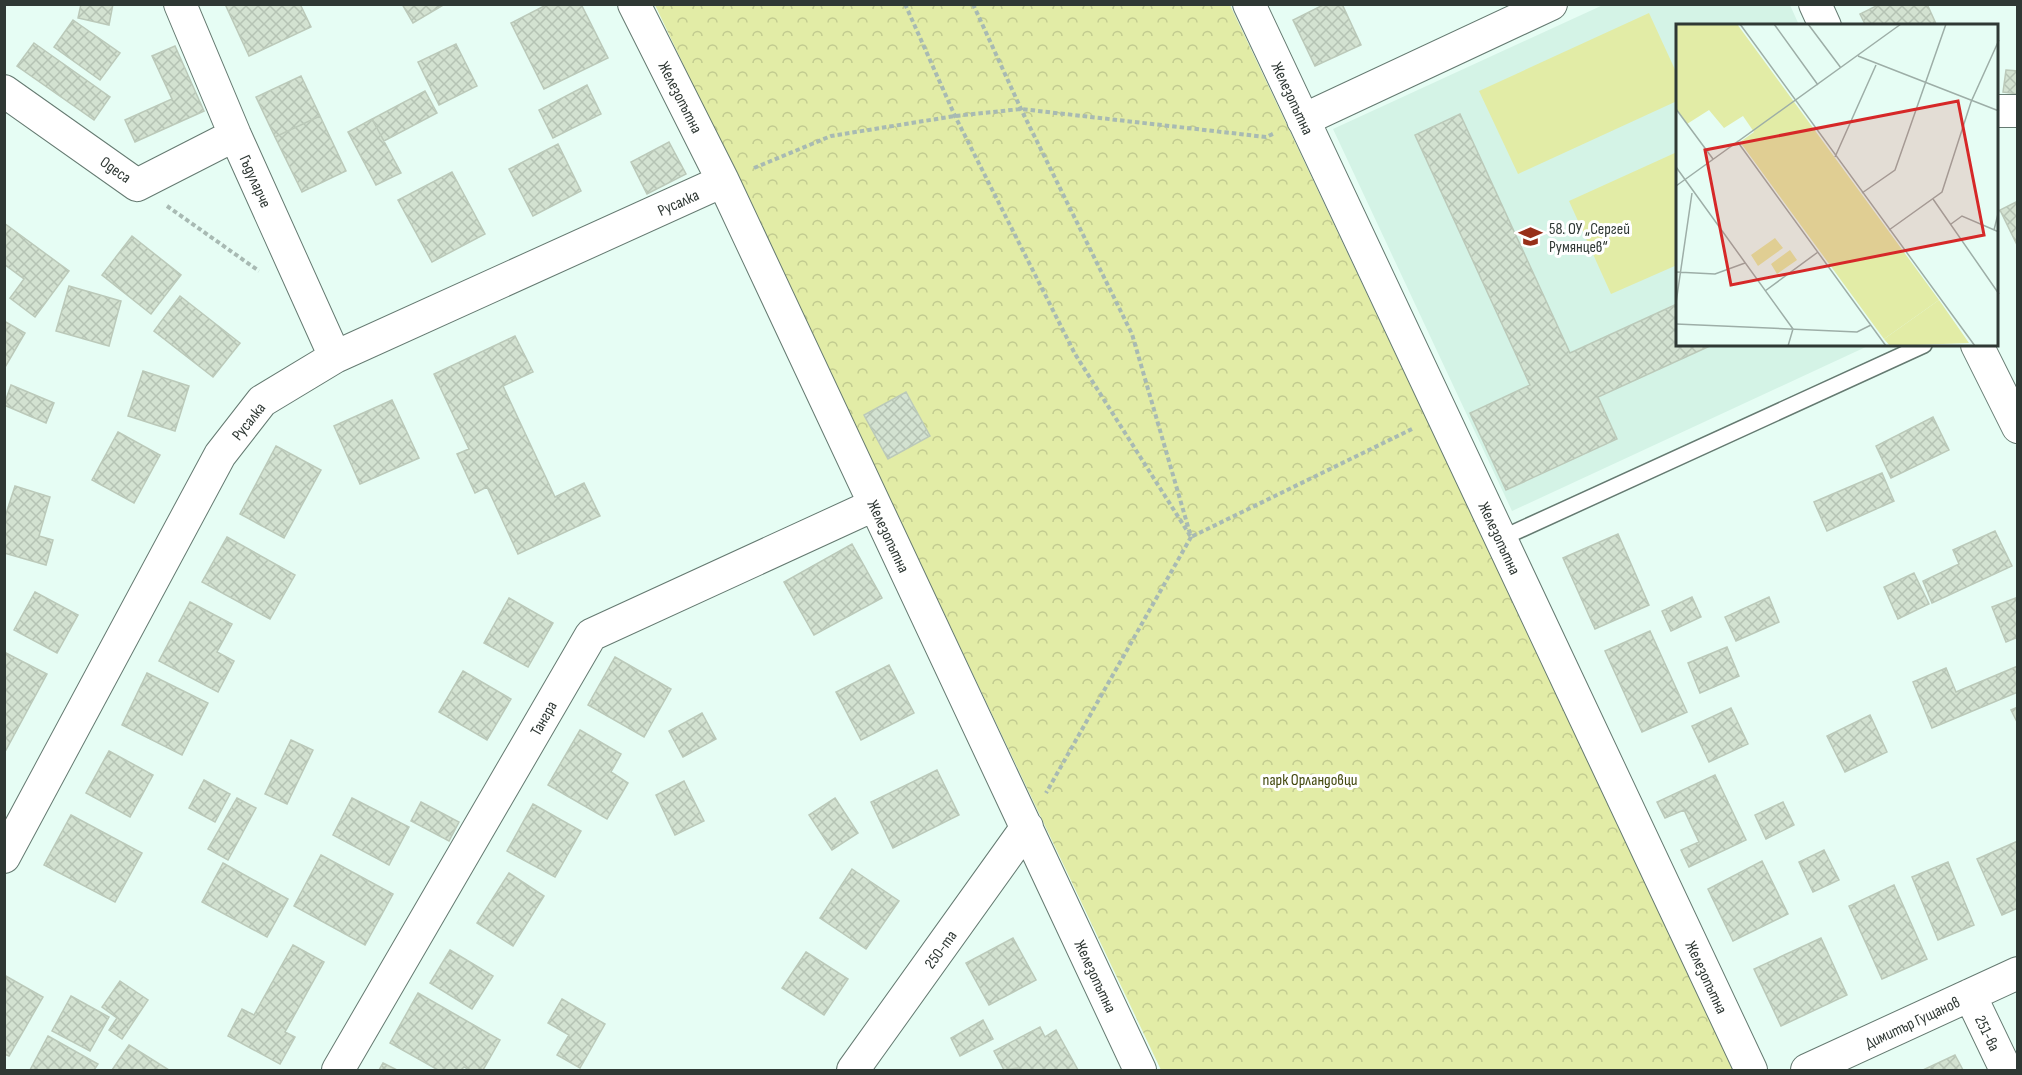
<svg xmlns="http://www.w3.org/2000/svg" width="2022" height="1075" viewBox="0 0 2022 1075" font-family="'Sofia Sans Condensed',sans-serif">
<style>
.built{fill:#d4f3e6}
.park{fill:url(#park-crowns)}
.pitch{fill:#e2eca6}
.building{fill:url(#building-cross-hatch);stroke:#bbc9b9;stroke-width:1.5}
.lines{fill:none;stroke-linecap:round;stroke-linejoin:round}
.service-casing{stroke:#657a71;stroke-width:18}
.minor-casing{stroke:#657a71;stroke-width:34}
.path{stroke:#a8bab3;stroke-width:4;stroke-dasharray:4.5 3;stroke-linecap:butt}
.service{stroke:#fff;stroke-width:15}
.minor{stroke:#fff;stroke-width:32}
.labels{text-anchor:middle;stroke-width:6;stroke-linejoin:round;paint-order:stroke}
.street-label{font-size:16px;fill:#2f3834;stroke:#fff}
.poi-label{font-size:16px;fill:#2f3834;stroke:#fff;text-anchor:start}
.park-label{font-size:16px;fill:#43490f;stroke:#fff}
.inset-road{fill:none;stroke:#9daea7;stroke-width:1.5}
.view{fill:#d62828;fill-opacity:0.15;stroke:#d62828;stroke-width:3}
.inset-edge{fill:none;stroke:#2f3834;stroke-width:3}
</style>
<defs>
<pattern id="park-crowns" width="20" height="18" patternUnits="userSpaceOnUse" patternTransform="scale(1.5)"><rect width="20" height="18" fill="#e2eca6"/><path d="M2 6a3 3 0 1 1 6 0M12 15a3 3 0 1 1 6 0" fill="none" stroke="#c2cb90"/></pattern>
<pattern id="building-cross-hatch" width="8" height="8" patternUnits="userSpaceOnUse" patternTransform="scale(1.5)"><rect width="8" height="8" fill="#d3e2d1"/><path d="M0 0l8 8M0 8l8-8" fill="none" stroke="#b5c3b4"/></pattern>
</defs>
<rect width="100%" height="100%" fill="#e6fdf4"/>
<path class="built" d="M1603 5H1790L1799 25 1677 26V345H1870L1512 511 1333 129Z"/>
<path class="park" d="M655 5H1230L1735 1070H1161Z"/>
<path class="pitch" d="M1649 13 1677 74V101L1518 174 1479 91Z
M1677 152V265L1611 294 1569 201Z"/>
<path class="building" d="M81 4H113L109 25 78 18Z
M225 4H300L311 27 249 56Z
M402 4H445L413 23Z
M548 4H581L608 58 544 89 511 23Z
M1325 4H1342L1361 45 1315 66 1293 20Z
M1880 4H1927L1937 26H1866L1860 14Z
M73 20 120 53 100 80 54 47Z
M34 43 110 97 94 120 17 66Z
M456 44 477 86 439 105 418 62Z
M175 46 204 111 135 142 125 120 172 99 152 56Z
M2006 70 2018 71V94L2003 92Z
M301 76 320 116 275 137 256 97Z
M587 85 601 114 553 138 539 110Z
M425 91 437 113 384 141 372 119Z
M1460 114 1570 353 1677 304V345H1712L1598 397 1617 439 1506 490 1470 413 1530 385 1415 135Z
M320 116 346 171 302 192 275 137Z
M372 119 401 173 376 185 348 132Z
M669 142 686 174 647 194 631 162Z
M558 144 581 191 533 216 509 169Z
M452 172 485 234 432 262 398 200Z
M2018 201V247L2000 210Z
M4 223 69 271 35 317 10 298 24 279 4 264Z
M132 236 181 275 151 314 102 275Z
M69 286 121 301 109 346 56 331Z
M180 296 240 343 213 377 154 331Z
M4 321 25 333 4 369Z
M515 336 533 372 503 386 555 497 584 483 600 516 518 554 487 487 475 493 457 454 469 449 434 374Z
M143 371 189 386 175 431 128 416Z
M11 385 54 403 46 423 4 405Z
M906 392 930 436 888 459 864 415Z
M392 400 419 458 360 484 334 426Z
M1933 417 1949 450 1891 478 1876 446Z
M118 432 160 455 134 503 92 480Z
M276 446 321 470 284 538 240 514Z
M1882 473 1894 501 1827 531 1814 502Z
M15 486 50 497 39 536 53 540 46 565 4 553V520Z
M1995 531 2012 566 1932 603 1923 581 1959 564 1953 550Z
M1618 534 1649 605 1595 629 1563 558Z
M227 537 295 575 270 619 202 582Z
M852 544 882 598 814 635 784 582Z
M1914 573 1929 604 1898 619 1884 587Z
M35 592 78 615 57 653 14 630Z
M1692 597 1701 617 1671 631 1662 611Z
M1769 597 1779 622 1736 641 1725 617Z
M2018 597V637L2006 642 1992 607Z
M509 598 553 623 528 667 484 643Z
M190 602 232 624 217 652 234 661 218 692 159 661Z
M1650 631 1687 712 1642 732 1605 651Z
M1727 647 1739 676 1700 693 1688 663Z
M4 652 47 674 6 750 4 749Z
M615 657 671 689 644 737 588 705Z
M889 665 914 713 861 740 836 692Z
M2018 666V692L1932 728 1913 682 1946 668 1956 692Z
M463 671 511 699 487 740 439 712Z
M147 673 208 703 182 755 122 725Z
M2018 707V724L2011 710Z
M1731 708 1748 744 1709 762 1692 726Z
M702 713 716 739 683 757 669 731Z
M1870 715 1887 752 1845 772 1827 736Z
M580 730 621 754 611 772 628 783 607 819 548 785Z
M291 740 313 750 287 804 265 794Z
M109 751 153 775 130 817 86 793Z
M937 770 959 815 893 848 871 802Z
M1715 775 1746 840 1689 867 1681 850 1699 842 1684 810 1665 818 1657 802Z
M204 780 230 794 215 822 189 808Z
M684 781 704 821 675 835 656 795Z
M237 798 256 808 228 860 208 849Z
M352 798 409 827 389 865 333 835Z
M835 798 858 833 832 850 809 815Z
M421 802 459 822 449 841 411 821Z
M1783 802 1794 825 1766 839 1755 815Z
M533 804 581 831 555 877 507 851Z
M71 815 142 853 115 902 44 865Z
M2018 841V908L2002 915 1977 859Z
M1824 850 1839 880 1813 892 1799 862Z
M321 855 393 894 365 945 294 906Z
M1762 861 1788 914 1733 941 1708 889Z
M1948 862 1974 925 1938 940 1912 877Z
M223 863 288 899 267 937 202 902Z
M852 869 899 901 866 949 820 918Z
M509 873 544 896 513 946 477 923Z
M1894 885 1927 959 1882 979 1849 906Z
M1013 938 1036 980 989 1005 966 963Z
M1821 938 1847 995 1781 1026 1754 969Z
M293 945 324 962 285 1032 295 1037 280 1064 228 1036 242 1009 254 1015Z
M450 950 493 976 472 1009 430 983Z
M806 952 848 979 824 1015 782 988Z
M4 975 43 997 9 1056 4 1054Z
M120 981 148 1000 122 1039 109 1030 117 1018 102 1007Z
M418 993 500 1040 483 1070H470L464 1067 461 1070H438L390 1043Z
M71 996 109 1017 90 1051 52 1031Z
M562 999 605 1024 580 1068 557 1055 569 1035 548 1023Z
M983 1020 993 1039 960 1056 951 1038Z
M1040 1027 1045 1037 1056 1030 1078 1070H1019L1018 1068 1004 1070 994 1051Z
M48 1036 98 1064 94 1070H30Z
M129 1045 169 1070H112Z
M1955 1055 1963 1070H1923Z
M383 1063 397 1070H379Z"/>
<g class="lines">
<defs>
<path id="service" d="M1500 539 1924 345"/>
<path id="minor" d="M180 4 235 135 335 357
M634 4 723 181 1140 1070
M1249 4 1751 1070
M1815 4 1825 26
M4 91 137 185 235 135
M1996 111H2018
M1303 120 1551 4
M1977 345 2018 427
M4 857 220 455 262 401 335 357 723 181
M1970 995 2006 1070
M338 1070 591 635 874 505
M853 1070 1027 827
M1807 1070 2018 973"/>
</defs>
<use href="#service" class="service-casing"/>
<use href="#minor" class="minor-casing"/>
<path class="path" d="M905 4 955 116 1075 354 1191 537 1412 429
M973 4 1021 109 1132 334 1191 537 1046 793
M754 168 831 136 955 116 1021 109 1266 137 1275 133
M167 206 259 271"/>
<use href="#service" class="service"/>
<use href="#minor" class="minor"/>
</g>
<defs>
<symbol id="school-bare" viewBox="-9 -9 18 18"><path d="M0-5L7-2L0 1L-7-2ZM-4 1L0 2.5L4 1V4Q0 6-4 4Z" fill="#982f19" stroke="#fff" stroke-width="2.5" paint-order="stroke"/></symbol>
</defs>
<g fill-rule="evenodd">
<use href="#school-bare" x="1514" y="220" width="33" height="33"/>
</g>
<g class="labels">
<g class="street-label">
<text transform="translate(681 97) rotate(63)" y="6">Железопътна</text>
<text transform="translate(1293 98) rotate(65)" y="6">Железопътна</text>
<text transform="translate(116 169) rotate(35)" y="6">Одеса</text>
<text transform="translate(256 181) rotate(66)" y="6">Гъдуларче</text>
<text transform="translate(678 202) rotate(-24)" y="6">Русалка</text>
<text transform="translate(248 421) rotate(-51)" y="6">Русалка</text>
<text transform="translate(889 536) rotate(65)" y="6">Железопътна</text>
<text transform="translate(1500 538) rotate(65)" y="6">Железопътна</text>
<text transform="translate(543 718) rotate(-60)" y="6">Тангра</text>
<text transform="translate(940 949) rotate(-54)" y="6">250-та</text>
<text transform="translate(1096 976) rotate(65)" y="6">Железопътна</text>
<text transform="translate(1707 977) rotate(65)" y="6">Железопътна</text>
<text transform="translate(1912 1022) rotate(-25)" y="6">Димитър Гущанов</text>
<text transform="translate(1988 1033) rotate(64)" y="6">251-ва</text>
</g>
<g class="poi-label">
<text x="1549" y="234">58. ОУ „Сергей<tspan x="1549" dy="18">Румянцев“</tspan></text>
</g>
<g class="park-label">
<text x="1310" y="785">парк Орландовци</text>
</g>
</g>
<g transform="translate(1676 24)">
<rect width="322" height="322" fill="#e6fdf4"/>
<path d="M0 0H61L263 276 208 315 64 118 78 108 67 92 48 104 33 86 11 100 0 85Z" fill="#e2eca6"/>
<path d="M99 214 107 224 82 242 75 231ZM114 226 121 236 101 250 95 240ZM263 276 293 319 214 322 208 315Z" fill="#e2eca6"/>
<path class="inset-road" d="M64 0 299 322M98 0 142 61M132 0 165 44M182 32 323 87M0 85 37 135M61 117 210 322M159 133 200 41M0 143 117 305 112 322M0 162 225 0M186 169 219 146 270 0M257 175 323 270M275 200 286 192 323 208M213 206 266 168 295 78 323 16M318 206 323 186M0 248 39 250 69 239M89 267 142 228M0 279 16 169M0 300 181 308 195 301"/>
<path class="view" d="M282 77 308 211 55 261 29 126Z"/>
<rect width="322" height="322" class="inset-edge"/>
</g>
<rect width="2022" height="1075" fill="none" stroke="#2f3834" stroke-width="12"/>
</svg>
